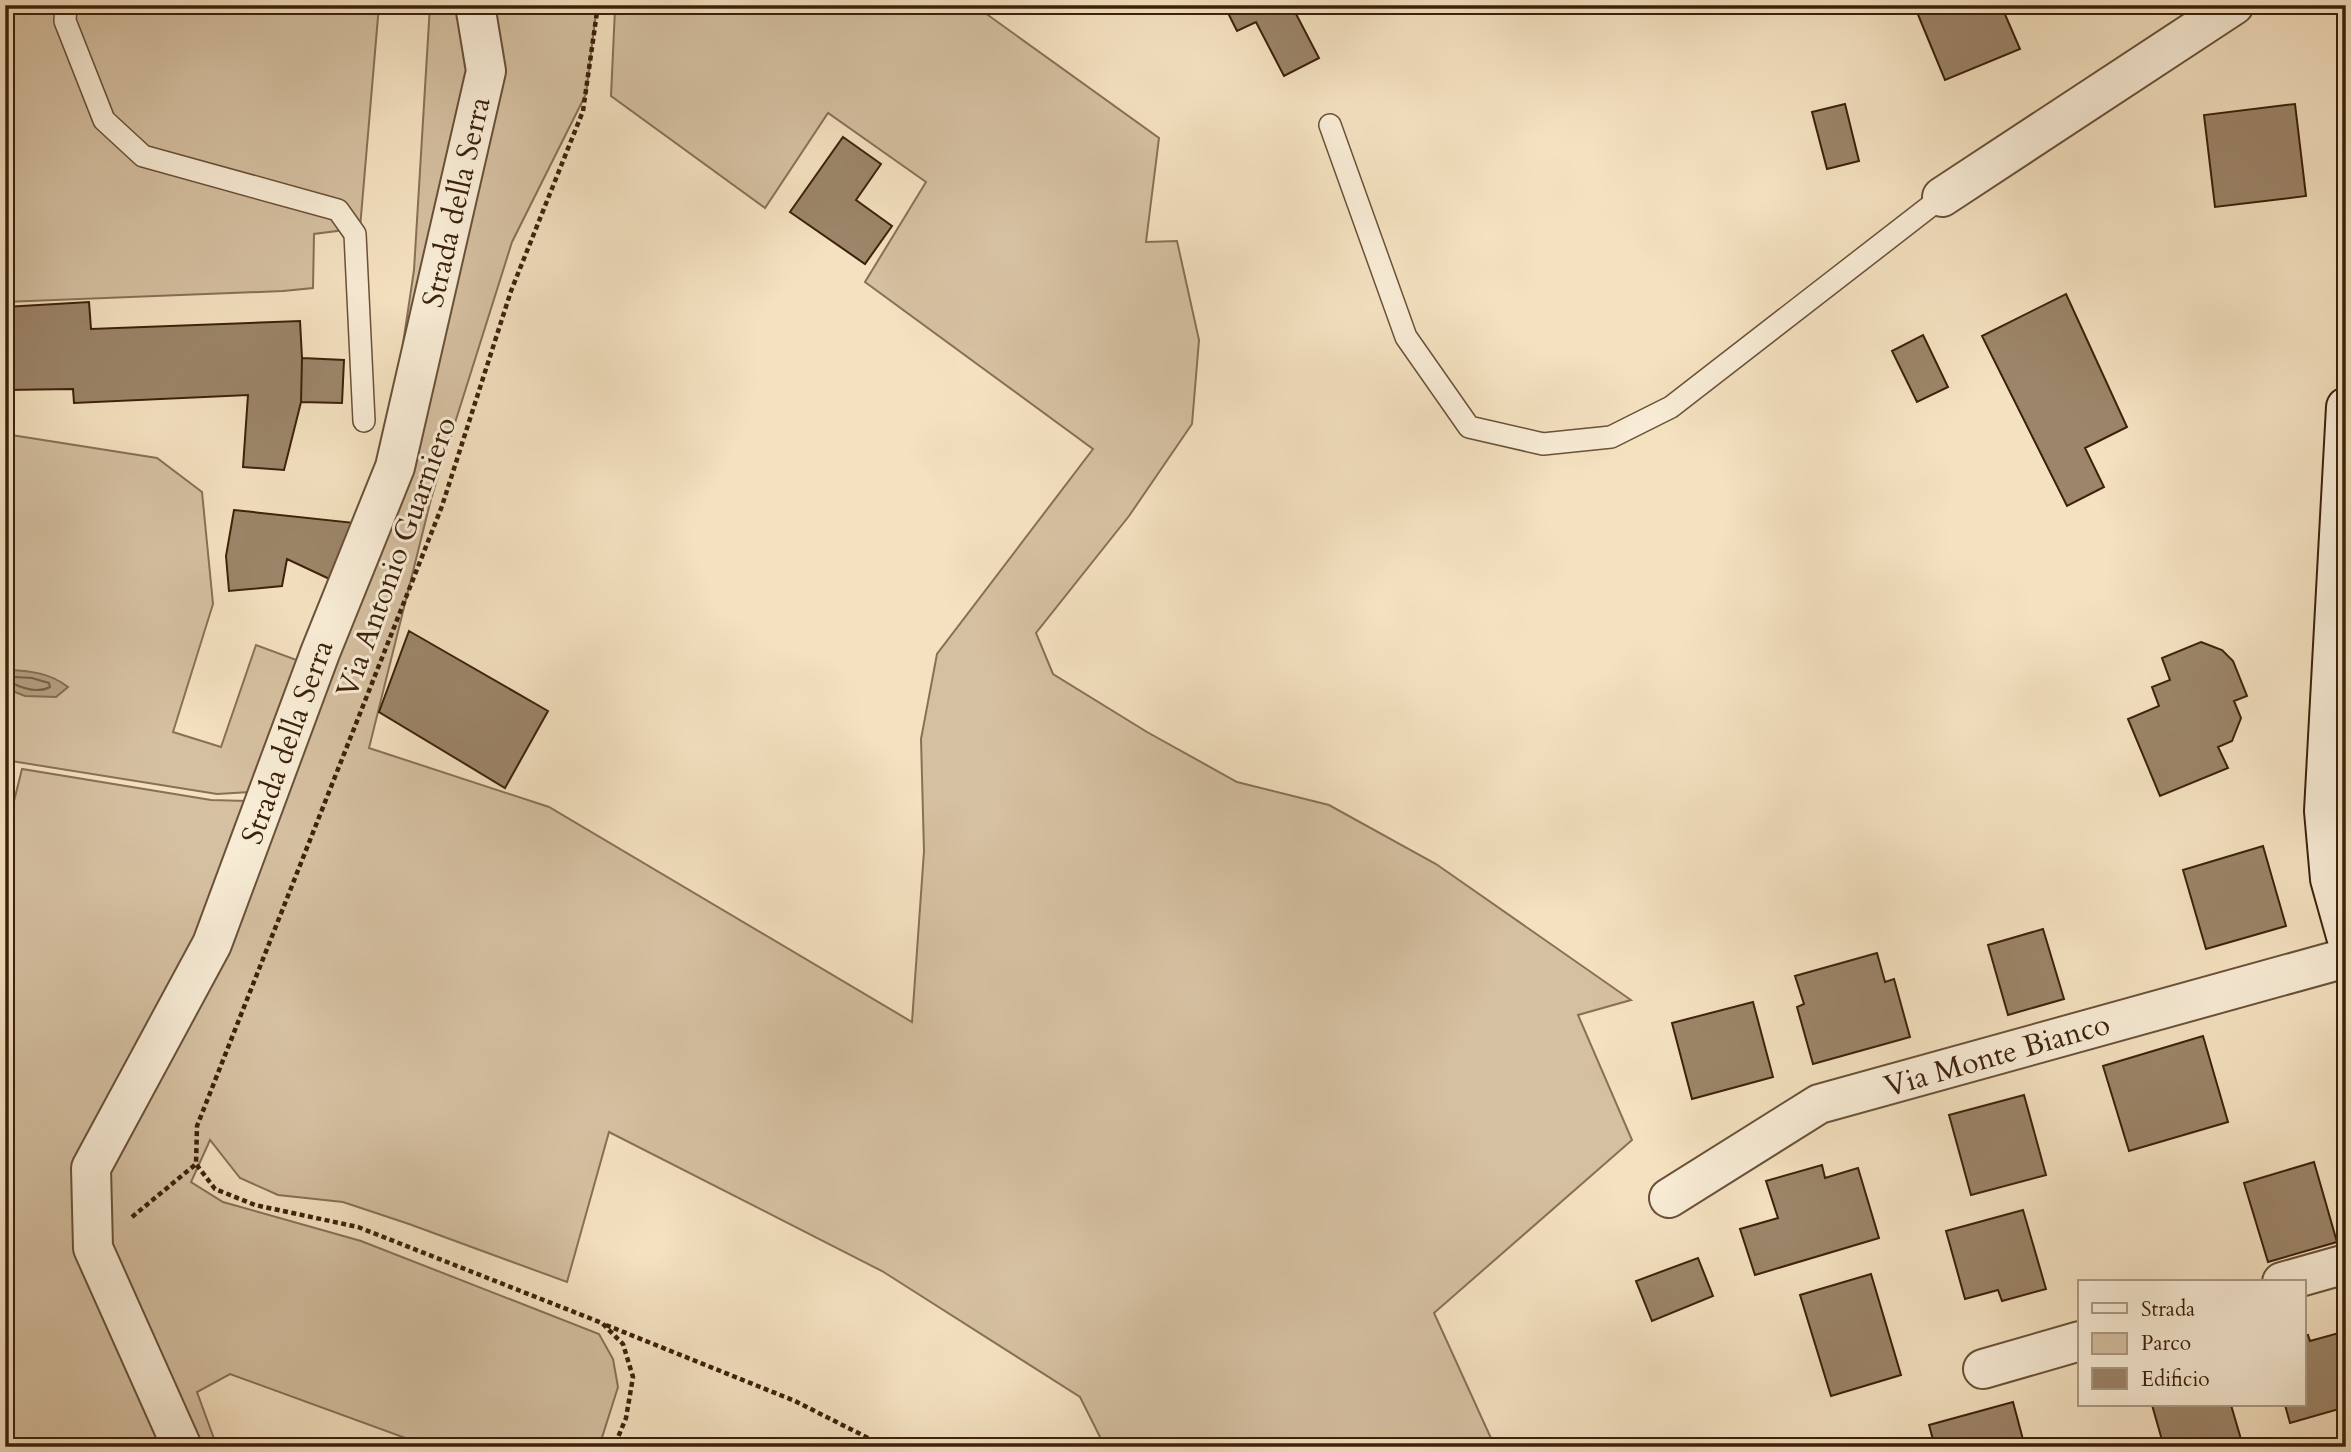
<svg xmlns="http://www.w3.org/2000/svg" width="2351" height="1452" viewBox="0 0 2351 1452" font-family="Cardo,serif">
<style>
.green{fill:#d5c0a1;stroke:#887056;stroke-width:2}
.water{fill:#b5a082;stroke:#856d52;stroke-width:2}
.lines{fill:none;stroke-linecap:round;stroke-linejoin:round}
.shore{stroke:#786046;stroke-width:2}
.building{fill:#9c8569;stroke:#3c210b;stroke-width:2}
.lane-casing{stroke:#6a5138;stroke-width:24}
.street-casing{stroke:#6a5138;stroke-width:42}
.secondary-casing{stroke:#3c210b;stroke-width:42}
.path{stroke:#3c210b;stroke-width:4.5;stroke-dasharray:5 3.5;stroke-linecap:butt}
.lane{stroke:#f8ecd6;stroke-width:21}
.street{stroke:#f8ecd6;stroke-width:38}
.secondary{stroke:#f8ecd6;stroke-width:38}
.labels{text-anchor:middle;stroke-width:6;stroke-linejoin:round;paint-order:stroke}
.street-label{font-size:30px;fill:#3c210b;stroke:#f8ecd6}
</style>
<rect width="100%" height="100%" fill="#f4e1c0"/>
<filter id="stains"><feTurbulence type="fractalNoise" baseFrequency=".00286" numOctaves="4"/><feColorMatrix values="0 0 0 0 .2 0 0 0 0 .09 0 0 0 0 .02 0 0 0 .5 -.17"/></filter>
<radialGradient id="worn" r=".72"><stop offset=".6" stop-color="#630" stop-opacity="0"/><stop offset="1" stop-color="#630" stop-opacity=".3"/></radialGradient>
<path class="green" d="M5 5H379L360 228 314 234 313 288 283 291 5 302Z
M430 5H597L586 94 512 242 431 499 369 748 549 807 912 1022 924 851 921 739 937 654 1093 449 865 282 926 182 828 113 765 208 611 96 615 9 634 13 638 5H974L1159 138 1146 242 1177 241 1199 340 1192 424 1129 516 1036 633 1053 674 1147 732 1237 782 1329 805 1436 864 1631 1000 1578 1015 1632 1140 1434 1313 1495 1447H1105L1080 1397 882 1271 609 1132 567 1282 409 1224 343 1202 278 1195 240 1178 210 1140 191 1182 223 1202 361 1241 599 1334 613 1359 618 1387 599 1447H430L230 1374 197 1392 217 1447H5V837L22 769 211 800 282 802 329 677 400 364 414 270Z
M5 434 157 458 202 492 213 604 173 732 221 747 256 645 302 662 250 792 217 794 5 760Z"/>
<path class="water" d="M9 670C31 671 50 673 68 687L56 697 25 696 5 688V671Z"/>
<g class="lines">
<path class="shore" d="M15 677 32 678 49 683 50 687C39 693 24 689 12 683L11 680Z"/>
</g>
<path class="building" d="M1224 5H1310L1295 12 1319 58 1284 76 1256 22 1237 31Z
M1914 5H2001L2020 49 1945 80Z
M1845 104 1859 161 1827 169 1812 112Z
M2295 104 2306 196 2215 207 2204 115Z
M843 137 881 164 856 200 892 226 865 264 790 212Z
M2066 294 2127 427 2085 448 2104 487 2067 506 1982 336Z
M89 302 91 329 300 321 302 358 301 402 284 470 243 467 248 395 74 403 73 389 5 390V307Z
M1923 335 1948 387 1917 402 1892 351Z
M302 358 344 360 342 403 301 402Z
M234 510 355 523 338 583 287 559 282 586 229 591 226 556Z
M409 631 548 711 505 788 379 712Z
M2201 642 2222 650 2233 661 2247 696 2234 701 2241 718 2232 741 2218 747 2228 768 2160 796 2128 719 2159 706 2152 687 2170 680 2162 658Z
M2263 846 2286 926 2206 949 2183 870Z
M2043 929 2064 999 2008 1015 1988 945Z
M1877 953 1885 982 1894 979 1910 1037 1813 1064 1797 1007 1804 1004 1795 976Z
M1753 1002 1773 1077 1692 1099 1672 1023Z
M2203 1036 2228 1122 2129 1151 2103 1066Z
M2024 1095 2046 1175 1971 1195 1949 1115Z
M2314 1162 2337 1242 2268 1262 2244 1183Z
M1822 1165 1825 1178 1858 1168 1879 1238 1755 1275 1740 1229 1778 1218 1766 1181Z
M2023 1210 2046 1289 2002 1301 1998 1290 1965 1299 1946 1231Z
M1698 1258 1713 1296 1652 1321 1636 1281Z
M1871 1274 1901 1375 1831 1396 1800 1295Z
M2346 1331V1407L2290 1423 2285 1405H2304V1336L2308 1335 2310 1341Z
M2013 1402 2025 1447H1935L1929 1425Z
M2152 1405H2231L2243 1446 2164 1447Z"/>
<g class="lines">
<defs>
<path id="lane" d="M66 5 65 21 104 120 143 156 338 210 355 234 364 421
M1330 125 1406 337 1469 427 1543 444 1611 437 1671 407 1942 197"/>
<path id="street" d="M1942 197 2234 5
M1669 1198 1819 1104 2346 958
M2282 1282 2346 1264
M1983 1369 2080 1341
M182 1447 93 1248 91 1168 212 944 320 653 395 467 486 71 475 5"/>
<path id="secondary" d="M2346 407 2324 811 2330 879 2346 936"/>
</defs>
<use href="#lane" class="lane-casing"/>
<use href="#street" class="street-casing"/>
<use href="#secondary" class="secondary-casing"/>
<path class="path" d="M598 5 583 111 511 291 442 506 197 1126 196 1164 215 1189 255 1205 358 1227 602 1323 623 1344 633 1377 626 1418 614 1447
M132 1217 196 1164
M606 1325 795 1401 872 1440 881 1447"/>
<use href="#lane" class="lane"/>
<use href="#street" class="street"/>
<use href="#secondary" class="secondary"/>
</g>
<g class="labels">
<g class="street-label">
<text transform="translate(456 202) rotate(-77)" y="10">Strada della Serra</text>
<text transform="translate(396 557) rotate(-70)" y="10">Via Antonio Guarniero</text>
<text transform="translate(287 742) rotate(-70)" y="10">Strada della Serra</text>
<text transform="translate(1997 1055) rotate(-16)" y="10">Via Monte Bianco</text>
</g>
</g>
<rect width="2351" height="1452" fill="none" stroke="#f4e1c0" stroke-width="28"/>
<rect x="7" y="7" width="2337" height="1438" fill="none" stroke="#3c210b" stroke-width="3.5"/>
<rect x="14" y="14" width="2323" height="1424" fill="none" stroke="#3c210b" stroke-width="2"/>
<rect x="2078" y="1280" width="228" height="126" fill="#f8ecd6" stroke="#ad9b85" stroke-width="2"/>
<rect x="2092" y="1303" width="35" height="10" fill="#f8ecd6" stroke="#ad9b85" stroke-width="2"/>
<text x="2141" y="1316" font-size="21" fill="#3c210b">Strada</text>
<rect x="2092" y="1333" width="35" height="21" fill="#d5c0a1" stroke="#ad9b85" stroke-width="2"/>
<text x="2141" y="1350" font-size="21" fill="#3c210b">Parco</text>
<rect x="2092" y="1368" width="35" height="21" fill="#9c8569" stroke="#ad9b85" stroke-width="2"/>
<text x="2141" y="1386" font-size="21" fill="#3c210b">Edificio</text>
<rect width="100%" height="100%" filter="url(#stains)"/>
<rect width="100%" height="100%" fill="url(#worn)"/>
</svg>
